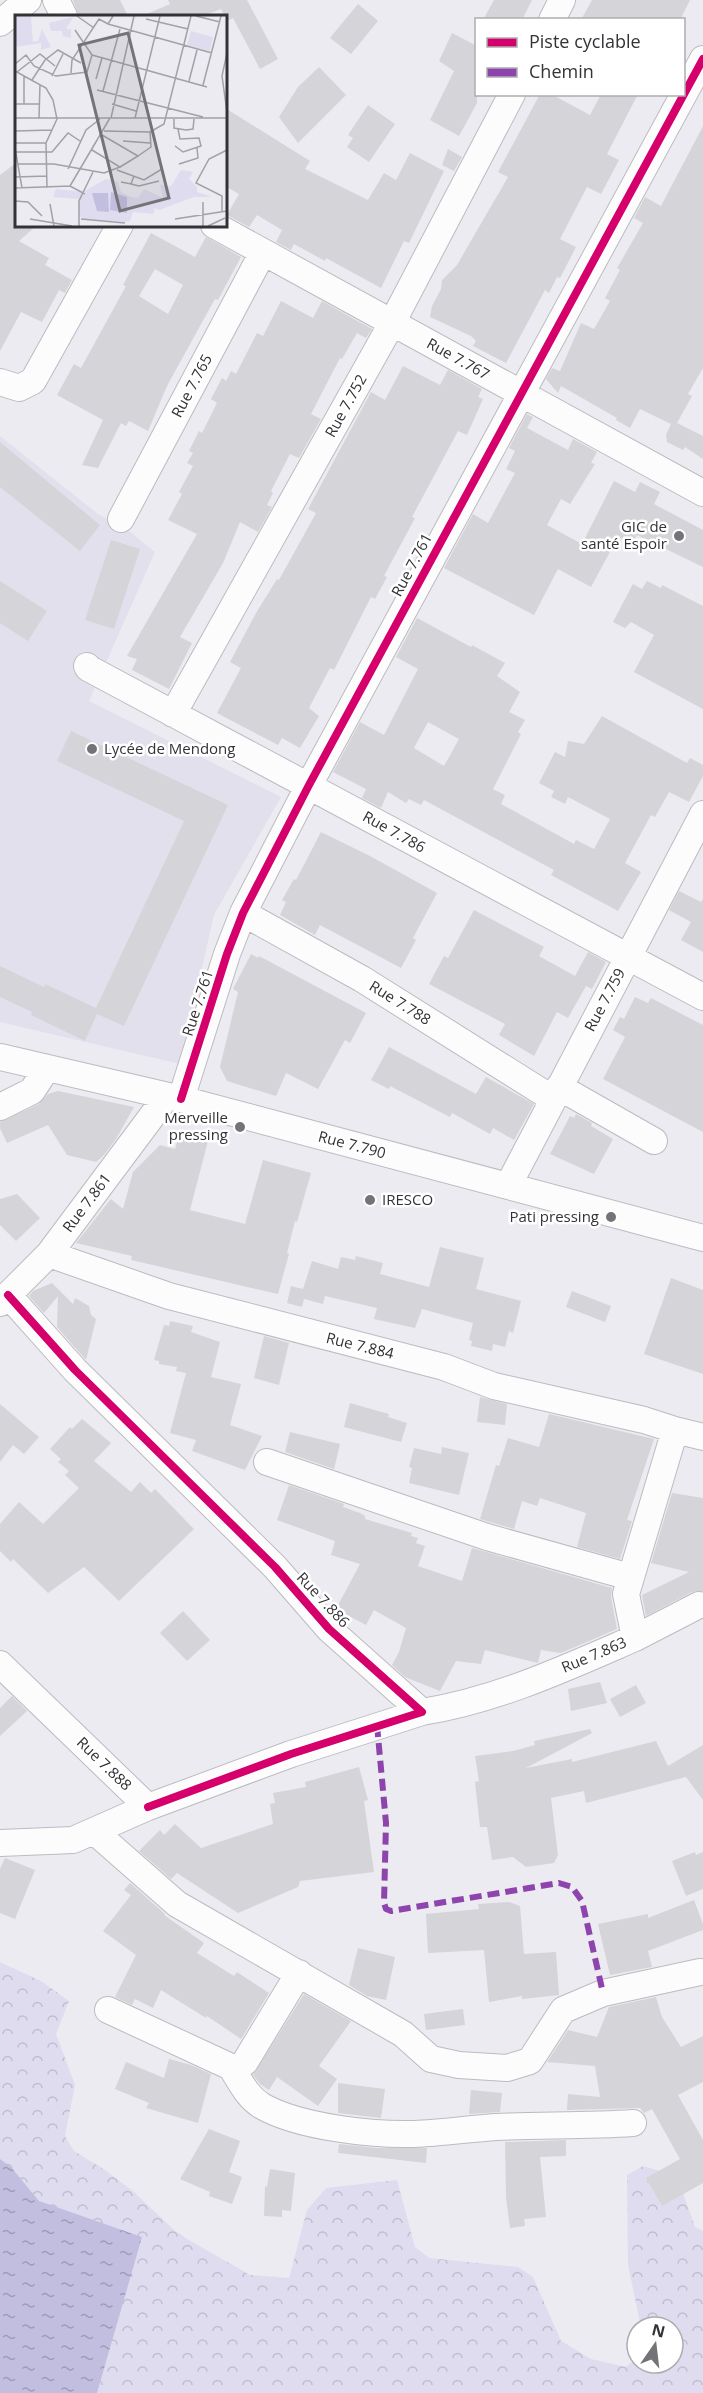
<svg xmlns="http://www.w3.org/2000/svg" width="703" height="2393" viewBox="0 0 703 2393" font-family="'Open Sans',sans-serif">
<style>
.built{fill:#e2e0ed}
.forest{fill:url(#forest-crowns)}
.water{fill:url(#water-ripples)}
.building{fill:#d5d4d8;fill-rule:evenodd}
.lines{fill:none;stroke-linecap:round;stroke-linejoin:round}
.minor-casing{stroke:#bcbbc0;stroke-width:28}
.minor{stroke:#fcfcfd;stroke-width:26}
.quiet{stroke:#8e44ad;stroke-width:6;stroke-dasharray:12 6;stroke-linecap:butt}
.cycleway-casing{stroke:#fff;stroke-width:11}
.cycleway{stroke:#d6006c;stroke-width:8}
.poi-dot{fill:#747377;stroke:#fff;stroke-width:2}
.labels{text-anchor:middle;stroke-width:5;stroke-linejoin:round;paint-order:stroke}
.street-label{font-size:15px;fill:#333236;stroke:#fff}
.poi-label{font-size:15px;fill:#333236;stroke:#fff;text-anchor:end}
.inset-road{fill:none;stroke:#a2a1a6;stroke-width:1.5}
.view{fill:#747377;fill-opacity:0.15;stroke:#747377;stroke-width:3}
.inset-edge{fill:none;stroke:#333236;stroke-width:3}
</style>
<defs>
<pattern id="forest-crowns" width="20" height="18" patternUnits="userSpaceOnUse" patternTransform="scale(1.5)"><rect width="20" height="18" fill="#dfdcef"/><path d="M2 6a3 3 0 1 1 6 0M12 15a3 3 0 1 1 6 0" fill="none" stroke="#c0bdce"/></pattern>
<pattern id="water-ripples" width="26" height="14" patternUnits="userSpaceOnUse" patternTransform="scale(1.5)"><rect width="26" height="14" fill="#c2bee0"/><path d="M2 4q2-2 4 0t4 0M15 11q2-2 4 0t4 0" fill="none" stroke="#9e9bb6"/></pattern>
</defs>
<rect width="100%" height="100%" fill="#ecebf1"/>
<path class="built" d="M0 436 98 514 123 526 155 552 89 701 281 797 214 915 180 1064 0 1022Z"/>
<path class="forest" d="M0 1962 41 1981 69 2001 56 2034 75 2085 65 2136 74 2151 105 2170 134 2192 174 2230 189 2240 250 2275 289 2278 307 2210 326 2188 397 2180 415 2247 429 2258 518 2267 533 2277 561 2341 591 2359 626 2367 637 2357V2363H673V2327H641L628 2265 627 2175 643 2166 677 2176 695 2227 703 2231V2393H0Z"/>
<path class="water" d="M0 2159 11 2167 39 2201 142 2237 97 2393H0Z"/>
<path class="building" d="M73 0H120L128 16H79Z
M168 0H247L278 59 260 69 233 18 227 21 221 9 203 16H142L170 4Z
M494 0H532L522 20H483Z
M592 0H690L680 20H581Z
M358 4 378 21 351 54 330 38Z
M452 33 477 46V103L459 136 430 120 454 71 439 61Z
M319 67 346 95 298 143 279 117 298 87Z
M540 94H551L590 115 601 94H638L607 154 619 160 601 194 587 187 560 239 576 247 560 278 557 277 549 293 545 290 506 363 473 346 476 341 471 336 430 317 432 306 441 289 442 280 457 265 508 177 498 172Z
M368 105 395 124 369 162 347 147 353 138 348 135Z
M225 108 310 161 305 169 368 200 384 173 396 180 410 153 444 171 409 243 404 241 381 288 326 258 325 261 294 244 291 250 276 242 282 230 257 215 249 227 227 215 239 194 225 186Z
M703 126V368L688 394 692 396 677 423 703 436V459L685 447 683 450 667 442 666 435 671 424 640 409 630 428 616 420 617 418 561 386 558 393 546 379 552 368 560 371 581 323 594 329 610 301 605 298 620 270 617 268 643 223 634 218 645 197 661 206Z
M448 149 462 157 454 171 442 165Z
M16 163V225H37L19 241 49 258 45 265 72 280 65 293 59 290 42 322 21 312 0 351V175Z
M151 233 195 257 206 237 241 257 218 300 215 299 189 346 167 386 148 431 129 421 126 426 121 423 98 468 82 465 103 420 57 395 74 364 81 368 126 286 123 285ZM155 269 183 285 168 314 139 296Z
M281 301 313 318 322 301 372 329 366 338 357 333 342 359 340 358 311 414 321 419 299 458 290 454 271 491 273 493 267 505 272 507 258 532 240 522 223 563 180 637 192 643 169 689 132 670 137 659 127 656 197 534 168 520 182 494 179 492 193 466 187 463 193 453 189 451 199 431 202 433 217 403 211 399 222 378 226 381 231 371 236 374 257 333 263 336Z
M403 366 440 385 448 370 482 389 478 397 483 399 467 435 458 431 412 517 415 518 384 576 387 577 375 599 371 597 334 670 330 668 309 708 319 716 300 748 282 738 278 745 217 713 241 668 230 662 256 613 277 579 279 580 316 513 308 509 371 392 385 400Z
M527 414 533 417 527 428 568 450 573 439 597 452 591 463 595 464 570 504 561 499 547 525 582 544 614 481 635 492 640 482 660 492 654 504 703 530V567L637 535 632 544 618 537 591 587 558 569 534 615 444 568 473 514 488 523 515 473 506 469 515 451 509 448Z
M0 442 100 525 80 551 0 487Z
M111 540 140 549 114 629 85 620Z
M0 581 47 611 28 641 0 623Z
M647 581 661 588 662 585 703 606V709L634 672 654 635 631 622 625 628 613 622 633 584 642 589Z
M417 618 471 647 472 645 505 663 497 676 520 692 509 712 525 720 518 732 521 734 493 789 505 795 501 804 574 844 576 840 594 849 610 819 568 797 565 804 551 797 554 791 539 783 555 752 565 757 568 741 584 744 602 716 687 763 690 758 703 765V776L689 802 669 792 655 817 651 815 625 863 641 872 618 911 551 875 554 870 424 800 421 805 409 799 406 803 388 792 381 808 362 798 366 789 333 772 360 722 384 735 418 669 396 657ZM428 722 459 739 444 766 414 748Z
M71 731 228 805 124 1026 97 1014 85 1041 31 1015 32 1012 0 997V966L44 987 45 984 96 1008 184 821 57 761Z
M321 832 370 856 437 893 413 938 416 940 401 968 320 925 315 935 280 915 286 902 282 900 294 879 296 880Z
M679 891 701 902 703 899V952L681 940 691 922 669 910Z
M474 910 544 947 539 956 575 976 588 952 606 962 592 989 586 986 568 1018 557 1012 534 1056 499 1035 505 1024 429 984 444 956 448 958Z
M251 954 258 958 259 956 366 1013 350 1043 345 1040 318 1089 286 1073 276 1096 227 1081 220 1067 238 992 233 989Z
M635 997 648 1003 651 998 703 1025V1132L603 1079 625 1037 613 1030 620 1017 624 1019Z
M389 1047 476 1094 486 1077 534 1104 514 1140 493 1128 490 1134 452 1113 450 1117 390 1086 389 1089 371 1080Z
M58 1091 134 1107 116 1139 104 1155 96 1162 67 1155 48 1125 7 1143 0 1128V1122L39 1104 48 1094Z
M576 1114 592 1123 591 1126 613 1139 594 1174 550 1154 570 1116 574 1118Z
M181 1130 209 1137 190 1210 245 1224 263 1160 311 1173 297 1222 295 1221 287 1253 289 1254 278 1294 131 1260 132 1256 76 1243 111 1199 123 1209 133 1172 160 1145 175 1149Z
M17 1194 40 1218 16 1241 0 1225V1199Z
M440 1247 484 1258 476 1289 521 1301 513 1333 509 1331 505 1347 493 1344 492 1351 471 1346 472 1341 469 1340 473 1323 422 1309 415 1328 374 1319 377 1308 325 1296 323 1304 304 1299 302 1307 287 1303 291 1286 303 1289 312 1261 338 1269 341 1257 355 1260 356 1256 383 1263 380 1274 429 1287Z
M671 1278 703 1290V1374L644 1354Z
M52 1283 73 1304 75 1298 89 1306 91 1315 96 1319 86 1360 57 1327 58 1296 44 1313 29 1296 33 1291Z
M572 1291 611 1306 605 1322 566 1307Z
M170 1321 193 1326 191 1332 220 1342 211 1377 241 1384 230 1425 262 1436 245 1470 192 1451 196 1440 170 1433 186 1373 176 1371 177 1367 159 1364V1361L154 1360 164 1325 169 1326Z
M264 1336 289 1343 279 1385 254 1378Z
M480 1397 507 1404 505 1425 477 1422Z
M350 1403 389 1414 388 1417 407 1423 401 1442 344 1427Z
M0 1404 39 1437 24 1454 13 1445 0 1462Z
M549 1414 654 1439 627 1520 632 1521 620 1559 577 1547 586 1513 540 1498 537 1506 522 1501 514 1529 480 1519 496 1465 499 1466 508 1438 539 1447Z
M82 1419 111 1443 94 1461 131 1492 140 1482 151 1493 155 1489 194 1529 119 1601 84 1567 48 1593 13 1559 11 1562 0 1551V1524L19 1502 43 1524 79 1488 65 1475 69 1471 58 1462 61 1459 50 1449 70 1427 72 1429Z
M290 1432 340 1444 334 1469 285 1452Z
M442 1447 469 1453 459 1495 409 1483 412 1468 409 1467 414 1448 441 1454Z
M289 1485 344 1504 343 1507 360 1513 365 1516V1519L412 1533 411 1536 418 1538 416 1543 425 1546 418 1566 462 1581 472 1548 612 1588 611 1597 617 1629 561 1653 541 1650 538 1663 485 1650 481 1664 456 1661 440 1691 405 1677 392 1665 399 1652 406 1628 374 1610 366 1625 336 1609 360 1564 331 1555 335 1541 277 1520Z
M672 1493 703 1498V1591L692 1592 646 1616 642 1595 689 1572 651 1563Z
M183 1611 210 1640 187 1661 160 1633Z
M600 1682 607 1703 571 1711 568 1689Z
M636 1685 646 1703 620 1717 610 1699Z
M12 1696 27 1711 0 1736V1708Z
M590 1729 592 1733 526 1768 572 1759V1762L656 1741 668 1766 703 1745V1800L686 1777 586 1803 584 1791 551 1798 558 1855 554 1863 526 1867 513 1857 492 1860 487 1827H480L475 1782 479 1781 475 1756 513 1751 535 1745 534 1741Z
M359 1767 368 1800 364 1801 374 1872 300 1881 298 1887 238 1913 177 1873 171 1879 139 1851 160 1830 164 1835 175 1824 201 1848 273 1824 270 1804 275 1803 273 1793 306 1787 305 1782Z
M695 1852 696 1855 703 1852V1889L686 1896 672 1861Z
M5 1858 35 1870 15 1919 0 1913V1869Z
M130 1883 165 1914 164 1915 204 1943 197 1953 234 1976 237 1972 269 1993 241 2039 207 2016 206 2018 161 1990 153 2008 135 1999 132 2005 115 1997 136 1955 103 1931 131 1895 124 1890Z
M694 1900 703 1924V1930L648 1951 652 1967 610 1975 598 1924 648 1914V1918Z
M509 1902 520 1906 524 1954 556 1952 559 1995 522 1999V1996L489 2002 484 1950 428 1953 426 1914 479 1909 478 1904Z
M358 1948 395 1957 386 2000 367 1996 349 1985Z
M304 1994 351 2021 319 2066 337 2079 318 2106 277 2077 269 2090 260 2084 253 2075Z
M656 1997 662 2017 681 2047 703 2036V2082L678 2095 703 2140V2183L662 2206 646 2178 680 2159 652 2109 644 2113 640 2108 567 2110 568 2094 600 2097 595 2066 547 2062 568 2030 597 2037 609 2007Z
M463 2009 465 2025 426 2030 424 2014Z
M169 2059 191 2065 211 2074 198 2123 146 2108 149 2103 115 2089 126 2062 164 2078Z
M338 2083 385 2089 381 2118 338 2113Z
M471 2090 502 2093 500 2112 469 2114Z
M209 2129 240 2141 229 2172 242 2177 232 2204 209 2196 210 2192 180 2179Z
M566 2140V2156L540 2157 546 2217 524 2219 525 2226 510 2228 506 2198 505 2142Z
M339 2144 377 2148H427L426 2163 338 2153Z
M270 2169 295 2173 291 2211 282 2210V2217L264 2216 265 2186 267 2187Z"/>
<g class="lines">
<defs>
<path id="minor" d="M56 0 64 16
M552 20 562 0
M0 23 28 0
M214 225 703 493
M0 382 19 388 33 381 120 225
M121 519 263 252
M87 666 88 668 703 997
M173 714 392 323 512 94
M243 913 362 979 553 1099
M0 1057 181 1099 703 1238
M559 1087 654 1141
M181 1099 227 954 243 913 309 785 703 59
M0 1107 32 1091 47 1068
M508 1186 703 814
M49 1254 169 1296 444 1367 494 1386 644 1420 675 1430
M8 1295 75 1370 275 1567 329 1629 422 1712 291 1754 148 1807
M0 1303 49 1254 167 1096
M267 1462 487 1537 630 1577
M635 1638 699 1605
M0 1664 148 1807 73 1840 0 1843
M422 1712C497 1700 566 1668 635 1638L626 1594 675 1430 703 1437
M95 1832 177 1904 403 2034 431 2059 459 2065 507 2068 530 2061 563 2010 603 1993 700 1972
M108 2010 231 2067H238L245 2062 299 1973
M231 2067C240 2081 247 2097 262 2106 299 2127 371 2135 414 2134 441 2133 468 2129 496 2127 541 2125 587 2126 633 2123"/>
</defs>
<use href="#minor" class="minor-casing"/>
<use href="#minor" class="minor"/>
<path class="quiet" d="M377 1725 386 1823 384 1903 386 1909 391 1911 559 1883 572 1887 582 1901 603 1993"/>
<defs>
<path id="cycleway" d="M181 1099 227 954 243 913 309 785 703 59
M8 1295 75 1370 275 1567 329 1629 422 1712 291 1754 148 1807"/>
</defs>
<use href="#cycleway" class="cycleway-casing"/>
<use href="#cycleway" class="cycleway"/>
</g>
<g class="poi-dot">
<circle cx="679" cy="536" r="6"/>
<circle cx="92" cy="749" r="6"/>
<circle cx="240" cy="1127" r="6"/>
<circle cx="370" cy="1200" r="6"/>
<circle cx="611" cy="1217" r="6"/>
</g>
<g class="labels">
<g class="street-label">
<text transform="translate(458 359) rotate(29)" y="5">Rue 7.767</text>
<text transform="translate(192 386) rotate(-62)" y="5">Rue 7.765</text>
<text transform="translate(346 406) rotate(-61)" y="5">Rue 7.752</text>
<text transform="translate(412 565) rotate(-62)" y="5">Rue 7.761</text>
<text transform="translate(394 832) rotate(29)" y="5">Rue 7.786</text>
<text transform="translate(605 1000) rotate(-62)" y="5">Rue 7.759</text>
<text transform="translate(198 1003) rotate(-72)" y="5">Rue 7.761</text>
<text transform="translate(400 1003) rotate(32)" y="5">Rue 7.788</text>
<text transform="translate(352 1145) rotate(15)" y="5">Rue 7.790</text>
<text transform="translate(87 1203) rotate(-53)" y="5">Rue 7.861</text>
<text transform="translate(360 1346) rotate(14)" y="5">Rue 7.884</text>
<text transform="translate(323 1600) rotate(47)" y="5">Rue 7.886</text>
<text transform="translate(594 1655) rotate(-23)" y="5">Rue 7.863</text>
<text transform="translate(104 1764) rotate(44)" y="5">Rue 7.888</text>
</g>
<g class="poi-label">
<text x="667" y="532">GIC de<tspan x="667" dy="17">santé Espoir</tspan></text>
<text x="104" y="754" text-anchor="start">Lycée de Mendong</text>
<text x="228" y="1123">Merveille<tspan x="228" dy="17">pressing</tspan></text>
<text x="382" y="1205" text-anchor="start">IRESCO</text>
<text x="599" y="1222">Pati pressing</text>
</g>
</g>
<g transform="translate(15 15)">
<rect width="212" height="212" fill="#ecebf1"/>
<path d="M0 1H16L18 27 23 26 27 14 36 32 26 35V28L0 32Z" fill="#dfdcef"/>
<path d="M166 155 178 157 174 164 182 172V177L197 182H179L144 195 140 193 138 199 118 197 115 206 110 207 69 204 64 201 63 184 38 182 41 174 68 177 91 164 103 167 106 177 116 182 123 183 129 174 148 183 145 170 156 171Z" fill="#dfdcef"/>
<path d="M58 2 51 14H56V23L48 21 47 16H36L34 8Z" fill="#dfdcef"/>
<path d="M176 16 198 22 195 36 172 30Z" fill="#dfdcef"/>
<path d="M96 177 112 182V198L95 195ZM77 178H93L94 197 82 196Z" fill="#c2bee0"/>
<path class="inset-road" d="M62 1 79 13M181 1 205 7M131 4 173 14M93 9 197 38M60 15 77 40M212 38 207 61 212 97M77 40 192 72M0 49 11 40 19 51 41 61 72 57 77 40M0 56 31 73 38 85 42 104 31 128 32 173M2 57 25 39 40 51M56 58 57 45 84 4 93 9 98 1M9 61V89M37 61 48 39M81 64 87 43M17 65 30 45 43 35 66 48M174 66 182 35M188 70 206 1M82 75 188 102M88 76 105 14M0 89H24M97 89 121 96M0 103H212M24 103 25 69M96 103 119 1M120 103 145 1M159 104V113L171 115 178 114 179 104M0 116 37 115M89 116 135 117M87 120 123 141 105 152M108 126 135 128M0 128H31M160 131 168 137 186 131 184 123 165 124 163 114M0 133 7 173M1 137H37L53 118 65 126M123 141 136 132 135 117 149 109 176 1M3 149H39L89 158 105 152 77 135M164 149 183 143 182 133M53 154 71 115 85 104M102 155 129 165 147 154M0 162 32 161M106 167 116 169 119 161M116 169 124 171 144 166M55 171 95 103M0 173 55 171 70 179M0 186 13 187 27 201M188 187V211M35 189 39 211M207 197V181L181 168 194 144 212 135M15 204 57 211M66 204 110 208M160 204 212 196M64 211V186L78 157M193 211 210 203"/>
<path class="view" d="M113 18 154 183 105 196 64 30Z"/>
<rect width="212" height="212" class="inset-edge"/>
</g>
<rect x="475" y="18" width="210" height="78" fill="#ffffff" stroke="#adadaf" stroke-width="1.5"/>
<rect x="487" y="38" width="30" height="9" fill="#d6006c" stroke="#adadaf" stroke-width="1.5"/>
<text x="529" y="48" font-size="18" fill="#333236">Piste cyclable</text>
<rect x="487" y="68" width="30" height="9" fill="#8e44ad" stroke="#adadaf" stroke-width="1.5"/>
<text x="529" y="78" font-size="18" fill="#333236">Chemin</text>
<g transform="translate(655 2345) rotate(14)"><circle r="28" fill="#ffffff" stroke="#adadaf" stroke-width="1.5"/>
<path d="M0-4.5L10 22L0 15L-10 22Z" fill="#747377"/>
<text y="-9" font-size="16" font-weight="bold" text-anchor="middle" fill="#333236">N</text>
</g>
</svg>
